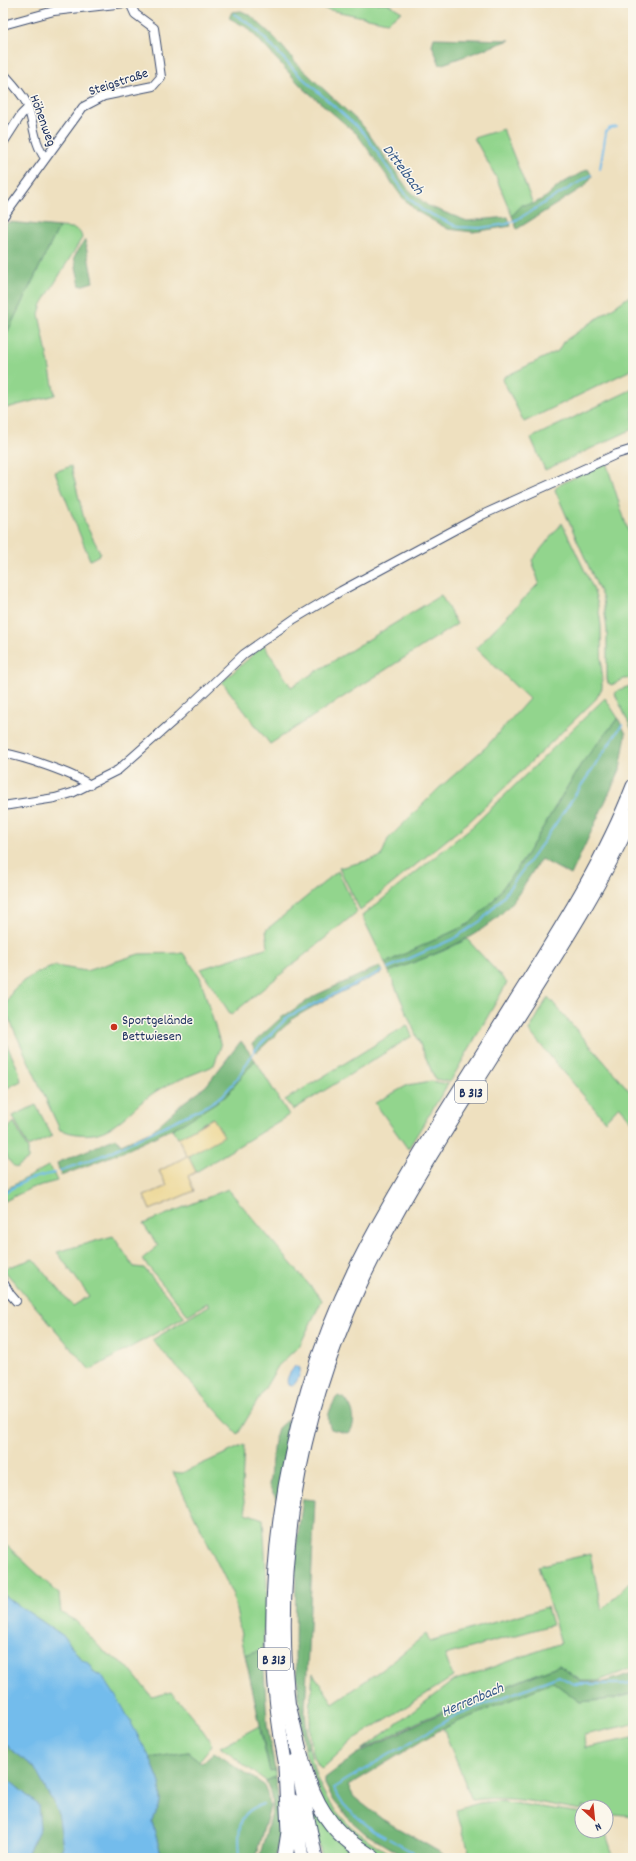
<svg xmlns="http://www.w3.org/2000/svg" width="636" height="1861" viewBox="0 0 636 1861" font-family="Dekko,sans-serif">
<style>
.green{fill:#92d58d;stroke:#568276}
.forest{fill:#75b678;stroke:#48726b}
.sand{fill:#eeda9e;stroke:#84847e}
.water{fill:#73bcec;stroke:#4776a5}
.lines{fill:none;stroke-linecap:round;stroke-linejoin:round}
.stream{stroke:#73bcec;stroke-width:2}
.minor-casing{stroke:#3b4a6d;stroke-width:10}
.trunk-casing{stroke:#3b4a6d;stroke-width:15}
.motorway-casing{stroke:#3b4a6d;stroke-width:17}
.minor{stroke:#fff;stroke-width:8}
.trunk{stroke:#fff;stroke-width:13}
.motorway{stroke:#fff;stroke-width:15}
.poi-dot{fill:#c8321e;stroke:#fbf7ec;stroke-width:1.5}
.labels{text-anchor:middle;stroke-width:3;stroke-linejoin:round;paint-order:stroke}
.shield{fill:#fbf7ec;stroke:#5e6b89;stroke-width:1}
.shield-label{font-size:13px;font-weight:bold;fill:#1b2f5e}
.street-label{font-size:14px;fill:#1b2f5e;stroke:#fbf7ec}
.poi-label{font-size:14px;fill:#1b2f5e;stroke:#fbf7ec;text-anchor:start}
.water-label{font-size:15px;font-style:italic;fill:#355989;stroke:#fbf7ec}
</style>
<rect width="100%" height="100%" fill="#fbf7ec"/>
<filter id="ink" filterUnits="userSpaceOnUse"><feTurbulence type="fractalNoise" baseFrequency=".025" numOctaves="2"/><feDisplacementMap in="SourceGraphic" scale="8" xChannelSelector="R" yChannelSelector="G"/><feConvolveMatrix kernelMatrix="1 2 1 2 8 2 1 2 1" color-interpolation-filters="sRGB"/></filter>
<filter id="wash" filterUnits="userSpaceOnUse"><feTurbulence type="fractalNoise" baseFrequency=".012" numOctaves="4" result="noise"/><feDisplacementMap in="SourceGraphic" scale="16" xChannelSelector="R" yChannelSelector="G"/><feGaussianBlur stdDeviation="0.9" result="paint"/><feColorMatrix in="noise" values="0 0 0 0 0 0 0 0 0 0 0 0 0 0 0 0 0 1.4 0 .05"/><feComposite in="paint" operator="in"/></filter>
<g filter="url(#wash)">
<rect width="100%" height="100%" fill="#eee0bf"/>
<path class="green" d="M308 3H387L402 12 387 22 316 7Z
M503 129 533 204 522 205 512 216 496 177 474 138Z
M59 227C69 228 80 226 82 238L42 304 39 314 55 395 3 409V341Z
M633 294V369L524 422 503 380 504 377 558 351 563 342Z
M633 389V429L545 470 531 438Z
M606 462 633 546V678L624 679 612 685 608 683 607 678V630L603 599 555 490 557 486Z
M71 466 85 523 101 554 90 560 55 472Z
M562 523 593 588 598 605 601 625 602 688 596 699 470 821 360 910 339 868 381 857 388 839 438 789 486 747 529 699 476 648 539 583 532 560Z
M441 595 457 624 270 744 222 682 264 645 291 687Z
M633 685V732L615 694 618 690Z
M605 698 618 718 581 764 524 859 493 901 469 924 385 963 362 916 473 826Z
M338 871 357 912 231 1015 201 969 268 947 266 930Z
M467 939 507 983 450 1082 435 1079 389 972 443 951Z
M183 953 200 977 221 1046 214 1065C196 1074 175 1080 158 1090 121 1113 112 1147 60 1130L4 1008 13 990 25 980 39 972 55 966 86 971 139 954Z
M548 997 633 1095V1122L619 1106 605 1121 529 1031Z
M407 1025 412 1036 293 1110 285 1100Z
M3 1037 19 1071 21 1081 5 1089 3 1085Z
M255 1060 289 1115 196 1172 188 1156 223 1136 212 1118 178 1138 172 1129 226 1096Z
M431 1081 448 1084 408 1149 375 1103 408 1085Z
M36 1105 52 1136 28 1147 13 1116Z
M14 1122 28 1150V1159L16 1168C1 1156 0 1135 14 1122Z
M48 1166 52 1170 57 1181 31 1188 3 1202V1191Z
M228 1189 322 1300 300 1345 278 1366 238 1434 152 1340 210 1305 207 1303 188 1315 142 1259 158 1246 143 1224Z
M113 1236 134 1267 144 1268 185 1317 90 1370 3 1269 33 1259 73 1306 89 1296 57 1252Z
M244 1445 242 1488 246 1513 263 1519 267 1586 263 1649 245 1655 233 1595 173 1472 182 1473Z
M3 1542 59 1594 61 1613 76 1621 103 1651 126 1665 152 1697 171 1692C186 1709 201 1725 212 1745L199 1761 188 1752 150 1758 103 1677 93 1671 88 1663 79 1657 65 1637 3 1595Z
M590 1554 602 1610 629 1583 633 1590V1668L598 1681H581L559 1665 422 1720 362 1750 453 1681 561 1643 538 1566Z
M547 1607 552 1625 445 1655 453 1677 353 1740 322 1769C304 1755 311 1695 313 1673L333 1703 384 1668 426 1634 430 1641Z
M553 1682 580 1702 613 1699 633 1694V1724L584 1735 585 1748 633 1738V1816L606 1813V1807H582V1810C546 1804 509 1795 472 1800L443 1728Z
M259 1726 270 1771H275V1777L266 1781 220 1747Z
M309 1747C312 1760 314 1773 320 1785 336 1821 365 1839 397 1858H378L326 1811 304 1749Z
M306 1788 364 1858H322Z
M498 1801 582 1813V1831H605L614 1858H471L456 1810 479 1803Z"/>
<path class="forest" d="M241 11 250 15 274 37 300 67 363 126 408 189 428 206 467 221 508 217 511 226 473 232 448 229 416 211 402 197 357 134 302 87 248 28 229 18 232 12Z
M434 38 510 40 440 65 432 45Z
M588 169 592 176 585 186 517 229 512 216 522 205 533 204 546 197 561 184Z
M9 222 59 227 3 341V226Z
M85 240 93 282 80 286 74 257Z
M618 718 626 734 620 770 571 875 541 859C530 874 521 893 508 907 476 941 432 955 389 972L385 963 469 924 493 901 524 859 581 764Z
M380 966 383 972 323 1001 295 1017 257 1052 252 1044 281 1018 316 995Z
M241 1041 255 1060 226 1096 184 1123 129 1149 61 1176 57 1163 116 1138 121 1144 153 1130 184 1102 206 1086Z
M338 1396 345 1399C353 1409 357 1420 350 1432L346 1433 331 1429C325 1416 330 1410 336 1398Z
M287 1420 288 1438 277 1500 269 1486 274 1441 278 1428Z
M303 1499 315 1500 305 1713 309 1747 304 1749 295 1657 296 1549Z
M263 1649 267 1724 275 1771 270 1772 245 1655Z
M559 1665 581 1682H605L633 1673V1693L613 1699 580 1702 553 1682 443 1728 348 1786 354 1797 382 1819 450 1858H406L366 1834 349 1819 334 1801 325 1784V1778L357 1754 423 1721Z
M3 1743 34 1767 59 1812 63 1847 57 1858H25L40 1828 38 1805 3 1775Z
M188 1752 202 1763 214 1752 264 1785 268 1796 270 1807 255 1858H162L152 1822 161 1802 160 1783 150 1758Z
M275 1777C280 1804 282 1832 275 1858H259L273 1809 272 1796 266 1781Z"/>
<path class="sand" d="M213 1118 224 1136 188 1156 196 1172 188 1176 194 1191 150 1210 144 1196 167 1186 159 1171 187 1156 178 1138Z"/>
<path class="water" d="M295 1366 300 1368C301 1374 297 1383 292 1386L288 1385C285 1378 291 1372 295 1366Z
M3 1595 65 1637 79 1657 88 1663 93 1671 103 1677 122 1706 150 1758 160 1783 161 1802 152 1822 162 1858H57L63 1847 58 1812 34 1767 3 1743Z
M3 1775 38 1805 40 1828 25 1858H3Z"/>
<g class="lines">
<path class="stream" d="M234 14 253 26 298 74 364 133 407 196 422 210 458 227 480 228 507 224 518 219 591 175
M600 169 606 132 610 128 617 127
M388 968 453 939 482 920 502 898 544 841 622 725
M60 1171 106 1154 208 1105 223 1095 237 1079 255 1050 289 1016 382 971
M3 1193 29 1179 54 1173
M385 1837 374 1831 344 1806 333 1788 456 1715 559 1676 573 1684H626L633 1682
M389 1839 423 1858
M240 1858C239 1833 234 1813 263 1804"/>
</g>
</g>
<g filter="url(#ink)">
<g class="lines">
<defs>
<path id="minor" d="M3 25 54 11 125 3
M3 73C11 82 20 91 26 102 34 120 33 142 45 158
M3 143 21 115 28 108
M3 217 83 107 104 96 153 86 161 77 154 28 135 14 130 3
M3 753C25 757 72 773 90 785
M3 806 55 798 72 793 118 770 179 716 244 654 294 619 341 591 482 515 617 454 633 449
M3 1282 10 1294 16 1301"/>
<path id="trunk" d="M290 1718C272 1572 297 1421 359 1287 400 1198 457 1114 509 1030 553 960 599 891 633 815
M296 1760 316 1858
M288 1776C253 1610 280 1422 355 1269 396 1187 447 1110 496 1032 545 952 599 874 633 786
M293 1801 302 1858"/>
<path id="motorway" d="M289 1709C299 1748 305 1791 331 1823 342 1838 358 1848 373 1858
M285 1858 289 1832 286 1767"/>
</defs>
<use href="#minor" class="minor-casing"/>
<use href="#trunk" class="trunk-casing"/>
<use href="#motorway" class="motorway-casing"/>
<use href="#minor" class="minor"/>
<use href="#trunk" class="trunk"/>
<use href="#motorway" class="motorway"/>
</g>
</g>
<circle class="poi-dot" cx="114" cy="1027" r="4"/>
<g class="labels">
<g class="shield">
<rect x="455" y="1081" width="32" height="22" rx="3"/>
<rect x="258" y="1648" width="32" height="22" rx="3"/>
</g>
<g class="shield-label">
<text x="471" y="1097">B 313</text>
<text x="274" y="1664">B 313</text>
</g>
<g class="street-label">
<text transform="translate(118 81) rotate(-18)" y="5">Steigstraße</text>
<text transform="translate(44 120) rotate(70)" y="5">Höhenweg</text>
</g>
<g class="poi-label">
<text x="122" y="1024">Sportgelände<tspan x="122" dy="16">Bettwiesen</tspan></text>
</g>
<g class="water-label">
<text transform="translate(404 169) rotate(53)" y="5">Dittelbach</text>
<text transform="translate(472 1699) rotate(-23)" y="5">Herrenbach</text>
</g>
</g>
<rect width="636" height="1861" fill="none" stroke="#fbf7ec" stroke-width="16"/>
<g transform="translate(594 1819) rotate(153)"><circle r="19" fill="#fbf7ec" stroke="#a1a7b3"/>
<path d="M0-3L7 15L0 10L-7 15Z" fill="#c8321e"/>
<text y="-6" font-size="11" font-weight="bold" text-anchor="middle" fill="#1b2f5e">N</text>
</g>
</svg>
